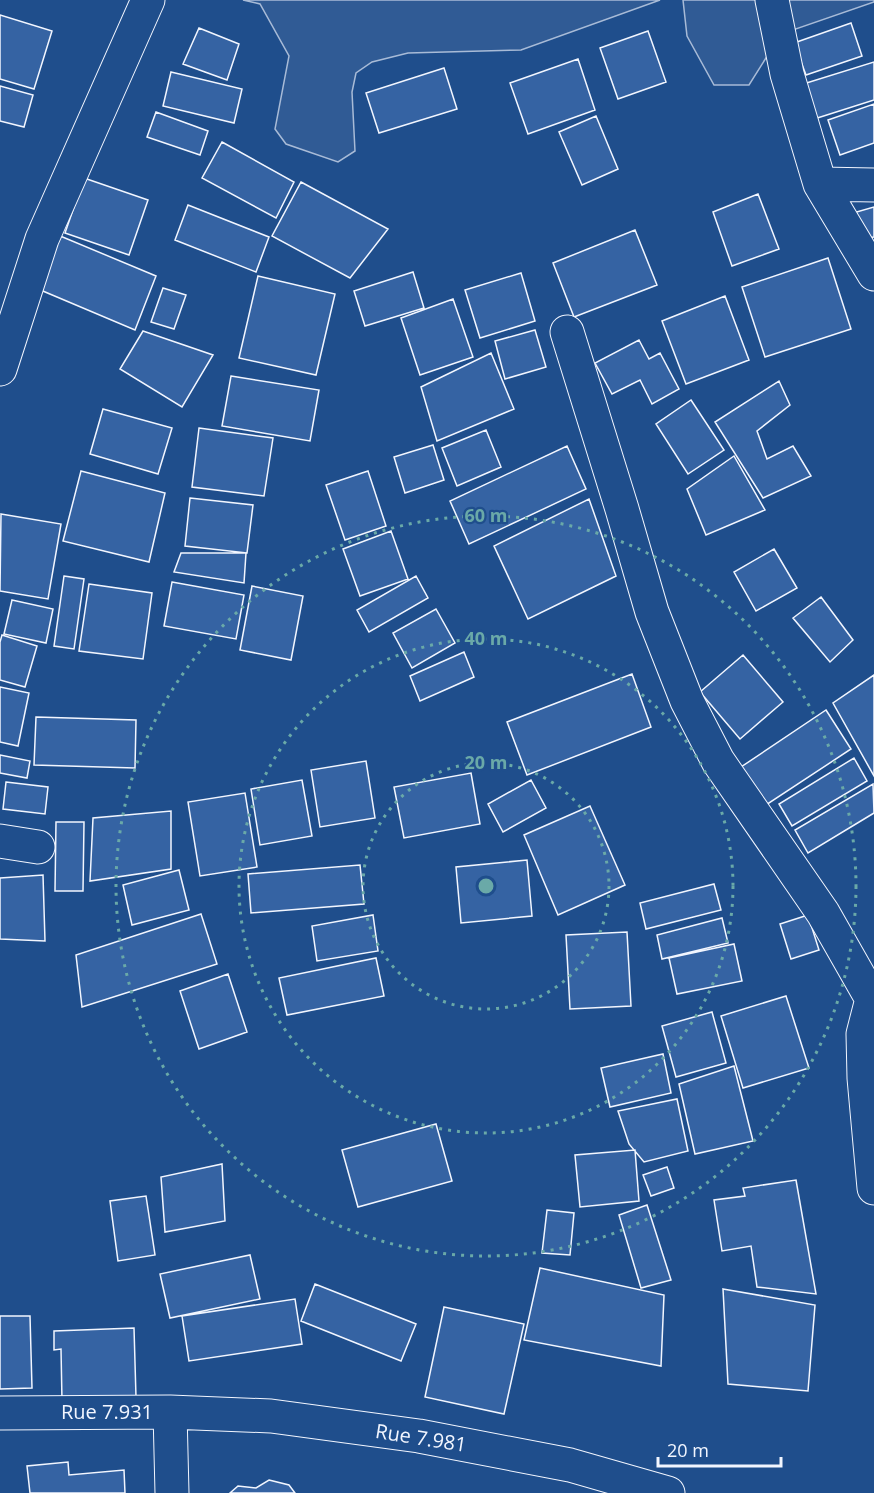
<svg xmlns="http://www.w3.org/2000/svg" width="874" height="1493" viewBox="0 0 874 1493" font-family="'Open Sans',sans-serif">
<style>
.built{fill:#305b95;stroke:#a8bbd7;stroke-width:1.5}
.building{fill:#3563a3;stroke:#f2f6ff;stroke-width:1.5}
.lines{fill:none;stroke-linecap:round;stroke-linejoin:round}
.street-casing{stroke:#f2f6ff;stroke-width:35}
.street{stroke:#1f4e8c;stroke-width:33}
.ring{fill:none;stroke:#6aa9a8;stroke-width:3;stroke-dasharray:3 6}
.labels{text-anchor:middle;stroke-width:4.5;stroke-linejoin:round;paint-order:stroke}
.street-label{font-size:20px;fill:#f2f6ff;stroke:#1f4e8c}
.centre{fill:#6aa9a8;stroke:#1f4e8c;stroke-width:3}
.ring-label{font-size:18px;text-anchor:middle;font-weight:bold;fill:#6aa9a8;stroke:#1f4e8c;stroke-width:4.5;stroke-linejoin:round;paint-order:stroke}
</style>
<rect width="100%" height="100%" fill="#1f4e8c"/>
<path class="built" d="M243 0H660L521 50 408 53 372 62 356 73 352 92 355 151 338 162 286 144 275 129 289 56 260 4Z
M683 0H874V2L781 34 749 85H714L687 36Z"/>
<path class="building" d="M0 15 52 31 34 89 0 79Z
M851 23 862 56 806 75 794 43Z
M199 28 239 44 227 80 183 64Z
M648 31 666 82 618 99 600 48Z
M578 59 595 110 528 134 510 83Z
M874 62V100L811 120 800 85Z
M444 68 457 109 379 133 366 93Z
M171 72 242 89 234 123 163 106Z
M0 86 33 95 24 127 0 121Z
M874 104V143L840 155 828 120Z
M156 112 208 131 200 155 147 137Z
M596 116 618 169 582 185 559 132Z
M222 142 294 182 276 218 202 178Z
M84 178 148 200 129 255 65 233Z
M301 182 388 229 350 278 272 236Z
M758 194 779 249 732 266 713 212Z
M188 205 269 237 256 272 175 240Z
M874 207V237L859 240 853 213Z
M635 230 657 285 574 317 553 263Z
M53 233 156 276 135 330 31 286Z
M828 258 851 329 765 357 742 287Z
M413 272 424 308 365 326 354 291Z
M521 273 535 321 480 338 465 290Z
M258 276 335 294 316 375 239 358Z
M163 288 186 295 174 329 151 322Z
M725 296 749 360 686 384 662 321Z
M453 299 473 357 420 375 401 318Z
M535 330 546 367 505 379 495 341Z
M143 331 213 355 182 407 120 369Z
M639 340 649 359 660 353 679 389 652 404 640 380 612 394 595 363Z
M491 353 514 409 437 441 421 387Z
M231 376 319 390 310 441 222 426Z
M779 381 790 405 757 431 767 459 793 446 811 476 763 498 715 422Z
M691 400 724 450 688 474 656 424Z
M103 409 172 428 158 474 90 454Z
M199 428 273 438 264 496 192 487Z
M486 430 501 467 457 486 442 448Z
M433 445 444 480 405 493 394 457Z
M567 446 586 489 469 544 450 501Z
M734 456 765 510 706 535 687 489Z
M81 471 165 493 149 562 63 541Z
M368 471 386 526 345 540 326 485Z
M190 498 253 505 247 553 185 546Z
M589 499 616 576 528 619 494 546Z
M1 514 61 524 48 599 0 591Z
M391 531 408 579 360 596 343 549Z
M774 549 797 588 756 611 734 572Z
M181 553H246L244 583 174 572Z
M64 576 84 579 74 649 54 646Z
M416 576 428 598 369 632 357 610Z
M172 582 244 595 236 639 164 626Z
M89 584 152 593 143 659 79 651Z
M252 586 303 596 291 660 240 650Z
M821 597 853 640 830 662 793 618Z
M12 600 53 609 46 643 4 634Z
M436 609 455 643 412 668 393 633Z
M2 635 37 646 25 687 0 680V642Z
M464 652 474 677 420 701 410 676Z
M743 655 783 702 740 739 700 692Z
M632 674 651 727 527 775 507 722Z
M874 675V776L833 703Z
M0 687 29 693 18 746 0 742Z
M826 710 851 749 766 805 741 767Z
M36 717 136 720 135 768 34 765Z
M0 755 30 761 27 778 0 773Z
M854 758 867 781 792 826 779 804Z
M366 761 375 818 320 827 311 770Z
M471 773 480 824 404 838 394 787Z
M302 780 312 836 260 845 251 789Z
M531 780 546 808 503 832 488 804Z
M6 782 48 787 45 814 3 809Z
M873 784 874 813 808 853 795 830Z
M245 793 257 867 200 876 188 802Z
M590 806 625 885 558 915 524 835Z
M171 811V869L90 881 93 818Z
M56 822H84L83 891H55Z
M527 860 532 916 461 923 456 867Z
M360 865 364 904 251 913 248 874Z
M179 870 189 910 132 925 123 885Z
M43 875 45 941 0 939V878Z
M714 884 721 910 646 929 640 903Z
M201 914 217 964 82 1007 76 955Z
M373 915 378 951 317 961 312 926Z
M808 915 819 950 791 959 780 924Z
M722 918 728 943 662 959 657 935Z
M627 932 631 1006 570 1009 566 935Z
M734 944 742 981 677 994 669 958Z
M376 958 384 996 287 1015 279 978Z
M228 974 247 1032 199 1049 180 991Z
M786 996 809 1068 743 1088 721 1016Z
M712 1012 726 1063 676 1077 662 1026Z
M663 1054 671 1093 610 1107 601 1068Z
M734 1066 753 1141 695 1154 679 1084Z
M677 1099 688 1151 644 1162 629 1144 618 1111Z
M436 1124 452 1181 358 1207 342 1150Z
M635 1150 639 1201 580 1207 575 1155Z
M222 1164 225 1221 165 1232 161 1177Z
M667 1167 674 1188 651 1196 643 1175Z
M796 1180 816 1294 757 1287 751 1246 722 1251 714 1200 745 1196 743 1188Z
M146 1196 155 1255 118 1261 110 1201Z
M647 1205 671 1280 641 1288 619 1215Z
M547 1210 574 1213 570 1255 542 1253Z
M250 1255 260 1299 170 1318 160 1274Z
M540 1268 664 1295 661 1366 524 1340Z
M315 1284 416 1324 401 1361 301 1321Z
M723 1289 815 1305 808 1391 728 1384Z
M295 1299 302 1344 189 1361 182 1316Z
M444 1307 524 1324 504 1414 425 1397Z
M0 1316H30L32 1388 0 1389Z
M134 1328 136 1397 62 1401 61 1349 54 1350V1331Z
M68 1462 69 1475 124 1470 125 1493H30L27 1466Z
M269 1480 289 1485 295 1493H230L238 1486 256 1488Z"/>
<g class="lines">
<defs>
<path id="street" d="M772 0 787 74 820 184 874 274
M820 184 874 185
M567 332 622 509 652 612 687 701 718 761 823 913 872 999
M0 369 42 239 148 0
M0 841 38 847
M874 998 872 999 863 1034 864 1078 874 1188
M170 1412 271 1416 419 1436 570 1465 668 1493
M0 1413 170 1412 172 1493"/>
</defs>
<use href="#street" class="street-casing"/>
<use href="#street" class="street"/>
</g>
<g class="ring">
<circle cx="486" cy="886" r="123"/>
<circle cx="486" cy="886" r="247"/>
<circle cx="486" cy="886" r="370"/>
</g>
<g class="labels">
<g class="street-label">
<text x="107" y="1419">Rue 7.931</text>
<text transform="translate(421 1438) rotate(9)" y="7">Rue 7.981</text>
</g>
</g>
<circle cx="486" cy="886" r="9" class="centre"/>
<g class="ring-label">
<text x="486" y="522">60 m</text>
<text x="486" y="645">40 m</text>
<text x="486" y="769">20 m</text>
</g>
<path d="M658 1457v9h123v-9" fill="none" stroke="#f2f6ff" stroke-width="3"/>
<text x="667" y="1457" font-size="18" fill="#f2f6ff" stroke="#1f4e8c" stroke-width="4.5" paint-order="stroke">20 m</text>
</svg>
